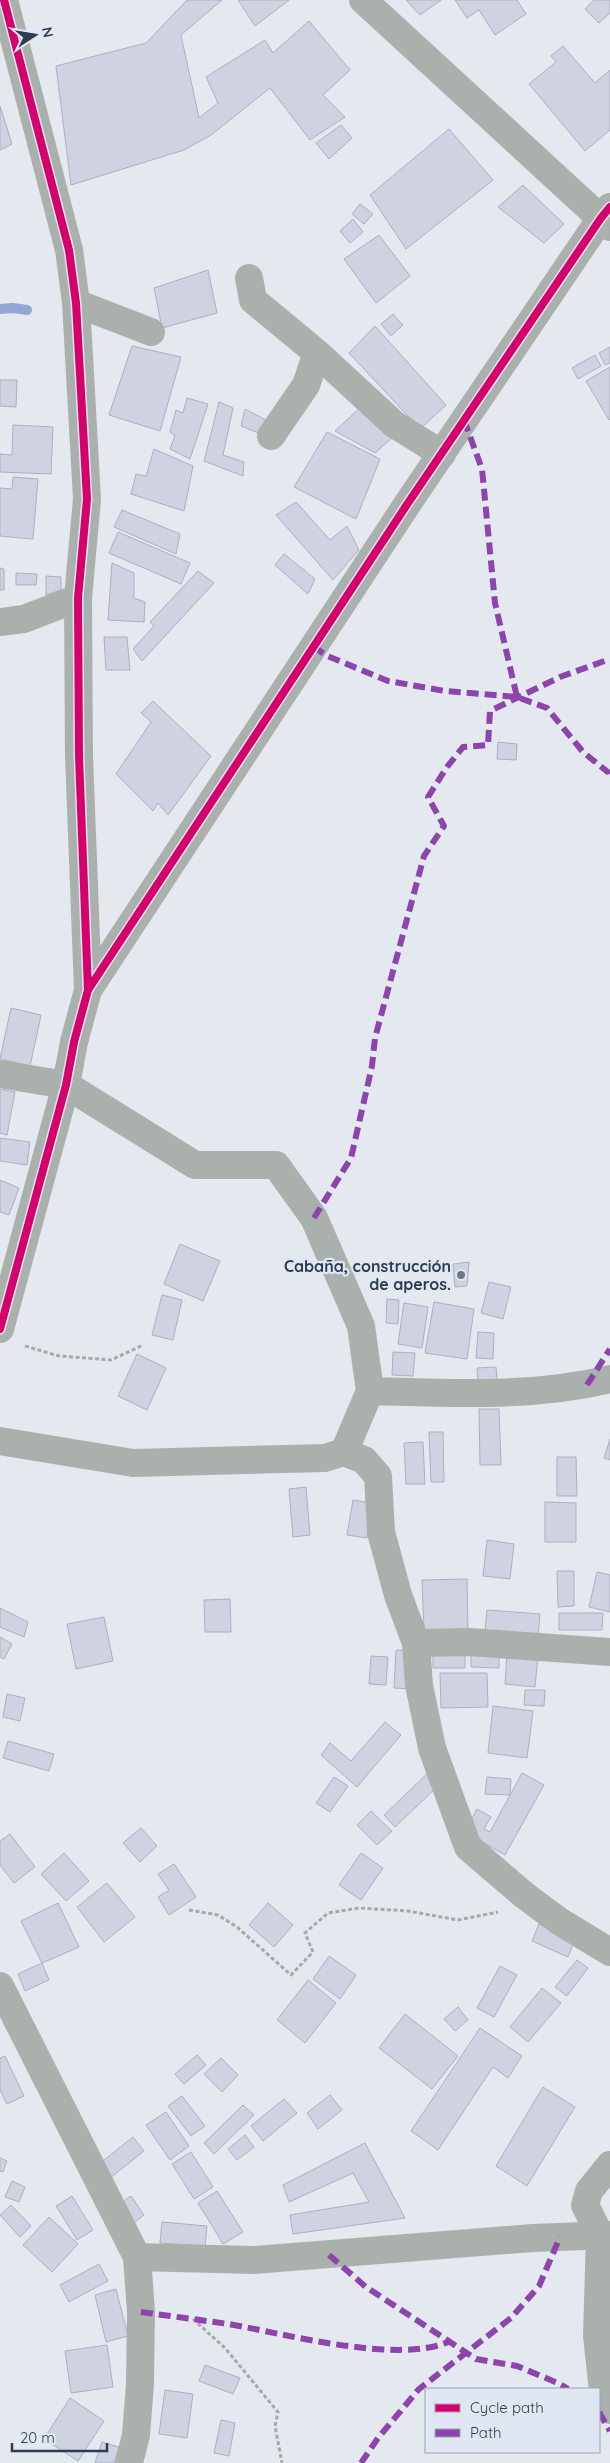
<svg xmlns="http://www.w3.org/2000/svg" width="610" height="2463" viewBox="0 0 610 2463" font-family="Quicksand,sans-serif">
<style>
.lines{fill:none;stroke-linecap:round;stroke-linejoin:round}
.stream{stroke:#90a8d3;stroke-width:10}
.building{fill:#cfd2e1;stroke:#adafbe}
.path{stroke:#a4aaa8;stroke-width:3;stroke-dasharray:4 2.5;stroke-linecap:butt}
.minor{stroke:#aab1ac;stroke-width:28}
.quiet{stroke:#8e44ad;stroke-width:6;stroke-dasharray:12 6;stroke-linecap:butt}
.cycleway-casing{stroke:#e0e7f3;stroke-width:11}
.cycleway{stroke:#d6006c;stroke-width:8}
.poi-dot{fill:#6e788a;stroke:#e0e7f3;stroke-width:2}
.labels{text-anchor:middle;stroke-width:4.5;stroke-linejoin:round;paint-order:stroke}
.poi-label{font-size:16px;font-weight:bold;fill:#2e3c53;stroke:#e0e7f3;text-anchor:end}
</style>
<rect width="100%" height="100%" fill="#e4e8ef"/>
<g class="lines">
<path class="stream" d="M0 309 13 308 27 310"/>
</g>
<path class="building" d="M187 0H222L181 35 199 118 218 103 206 77 265 40 273 53 309 21 350 70 323 95 345 117 310 140 270 88 211 135 184 150 71 185 56 66 146 43Z
M238 0H289L255 26Z
M406 0H441L420 15Z
M455 0H517L526 14 495 35 479 10 467 18Z
M594 0H610V13L599 23 585 9Z
M563 46 595 83 610 70V130L585 151 529 84 556 62 551 56Z
M0 106 12 144 0 150Z
M341 125 352 138 329 159 316 143Z
M449 129 493 180 406 249 370 195Z
M523 185 564 224 544 243 498 207Z
M360 204 373 214 364 224 352 214Z
M353 219 363 232 350 243 340 231Z
M379 235 410 276 376 303 344 259Z
M208 270 217 313 162 328 154 288Z
M393 314 403 325 391 336 381 324Z
M375 326 446 405 420 429 349 353Z
M132 346 181 357 160 431 109 415Z
M610 347V363L605 365 599 353Z
M595 355 601 366 578 379 572 368Z
M610 367V419L609 420 586 381Z
M0 380H17L16 407 0 406Z
M187 398 208 404 190 459 170 449 175 436 170 432 176 410 183 413Z
M219 402 233 408 223 455 244 462 243 476 204 461Z
M362 406 392 438 375 453 335 431Z
M245 409 266 420 263 435 241 426Z
M13 425 53 427 51 474 0 472V454L12 455Z
M327 432 380 459 356 519 294 487Z
M154 449 193 466 184 511 131 494 136 474 146 476Z
M13 477 38 479 33 539 0 536V488L12 489Z
M296 502 330 540 347 526 359 550 333 580 276 515Z
M122 510 180 534 176 554 114 527Z
M118 532 190 563 181 584 109 553Z
M284 554 315 579 308 594 275 565Z
M112 563 134 573V598L145 602 144 622 108 620Z
M0 568 4 569V590H0Z
M198 571 214 583 142 661 133 649 154 626 150 622Z
M16 573 37 574 36 585H16Z
M46 576 61 577V590L46 595Z
M104 637H127L130 670H106Z
M153 701 211 756 168 815 158 803 153 811 116 774 151 722 141 713Z
M498 742 517 744 516 760 497 759Z
M11 1008 41 1015 30 1066 0 1059Z
M0 1089 15 1092 7 1135 0 1133Z
M0 1138 30 1142 27 1165 0 1161Z
M0 1180 19 1188 9 1215 0 1212Z
M180 1244 220 1261 203 1301 164 1284Z
M469 1262 467 1286 455 1287 453 1264Z
M489 1282 511 1287 503 1319 481 1313Z
M162 1295 182 1300 173 1340 152 1335Z
M387 1299 399 1300 398 1324 386 1323Z
M434 1302 474 1309 467 1359 425 1353Z
M404 1303 428 1307 422 1348 398 1344Z
M478 1332 494 1333 493 1359 476 1358Z
M393 1352 415 1353 413 1376 392 1375Z
M137 1354 166 1368 147 1410 118 1396Z
M496 1367 497 1380 478 1382 477 1368Z
M479 1409H499L501 1465H480Z
M429 1432H443L444 1482H431Z
M610 1439V1460L604 1458Z
M423 1442 425 1484H406L404 1443Z
M557 1457H576L577 1496H557Z
M306 1487 310 1535 293 1537 289 1489Z
M353 1500 373 1503 367 1538 347 1535Z
M545 1502 576 1503V1542H545Z
M487 1540 514 1544 510 1579 483 1576Z
M557 1571H574V1606L558 1607Z
M597 1572 610 1575V1612L589 1607Z
M467 1579 468 1629 424 1630 422 1580Z
M230 1599 231 1632H205L204 1600Z
M0 1608 28 1622 24 1637 0 1627Z
M487 1610 540 1614 538 1636 485 1631Z
M559 1613H603L602 1630H559Z
M104 1617 113 1661 76 1669 67 1624Z
M0 1637 12 1644 4 1659 0 1657Z
M433 1649H465V1668H433Z
M396 1650 413 1651 412 1689 394 1688Z
M471 1650 499 1651V1668L471 1667Z
M507 1654 538 1656 535 1687 505 1684Z
M371 1656 388 1657 386 1685 369 1684Z
M440 1673H487L488 1707 441 1708Z
M525 1690H545L544 1706 524 1705Z
M7 1694 25 1698 20 1721 3 1717Z
M493 1706 533 1711 527 1758 488 1753Z
M385 1722 401 1735 357 1787 321 1755 330 1743 351 1761Z
M8 1741 54 1754 49 1771 3 1758Z
M428 1773 439 1785 395 1827 384 1815Z
M522 1773 544 1785 505 1855 465 1832 477 1809 491 1817 484 1829 490 1832Z
M334 1777 348 1786 330 1812 316 1803Z
M487 1777 511 1779 510 1795 485 1794Z
M371 1811 392 1831 377 1845 357 1825Z
M141 1828 157 1846 140 1862 123 1843Z
M10 1834 35 1867 14 1883 0 1865V1841Z
M64 1853 89 1881 66 1901 41 1874Z
M361 1853 383 1868 361 1900 339 1885Z
M174 1864 196 1897 169 1915 158 1897 169 1890 158 1874Z
M107 1883 135 1917 104 1942 77 1907Z
M58 1903 79 1947 42 1963 21 1921Z
M268 1903 293 1925 274 1947 249 1925Z
M539 1924 575 1940 568 1957 532 1941Z
M329 1956 356 1975 340 1999 313 1979Z
M577 1960 588 1968 567 1996 555 1987Z
M42 1963 49 1980 25 1991 18 1974Z
M500 1966 517 1975 494 2017 477 2008Z
M308 1980 336 2003 305 2043 277 2020Z
M542 1988 561 2003 528 2042 510 2027Z
M458 2007 468 2020 455 2031 444 2019Z
M405 2014 458 2056 432 2089 379 2048Z
M480 2028 522 2056 508 2078 493 2067 438 2150 411 2131Z
M197 2055 206 2065 184 2084 175 2074Z
M5 2056 24 2096 7 2104 0 2090V2058Z
M221 2058 238 2075 222 2092 204 2074Z
M543 2087 575 2107 527 2186 496 2166Z
M330 2095 342 2110 318 2129 307 2113Z
M182 2096 205 2126 191 2136 168 2106Z
M284 2099 297 2113 263 2141 251 2126Z
M243 2105 254 2115 214 2154 204 2143Z
M166 2112 189 2146 170 2160 146 2125Z
M245 2135 254 2147 237 2160 228 2149Z
M133 2137 144 2151 109 2179 98 2165Z
M365 2143 405 2218 293 2234 290 2215 369 2202 353 2173 289 2202 283 2185Z
M191 2152 213 2187 194 2199 172 2164Z
M0 2158 7 2161 3 2172 0 2171Z
M12 2181 25 2187 19 2202 5 2197Z
M217 2191 243 2232 223 2244 198 2203Z
M72 2196 93 2230 77 2240 56 2206Z
M131 2196 144 2215 132 2224 118 2205Z
M11 2205 31 2226 20 2237 0 2215Z
M49 2217 78 2244 52 2272 23 2245Z
M162 2222 207 2226 205 2246 160 2243Z
M99 2264 108 2281 69 2302 60 2285Z
M116 2289 128 2336 106 2342 95 2295Z
M107 2345 113 2387 71 2393 65 2351Z
M205 2365 240 2378 233 2394 199 2381Z
M165 2390 193 2394 187 2438 159 2434Z
M70 2398 104 2421 78 2461 44 2439Z
M221 2420 235 2423 229 2456 214 2453Z
M102 2442 119 2447 114 2463H95Z"/>
<g class="lines">
<path class="path" d="M25 1346 59 1356 111 1360 143 1345
M189 1910 218 1915 237 1927 291 1975 313 1952 305 1933 328 1913 359 1908 408 1911 458 1920 498 1912
M193 2319 225 2348 278 2412 275 2426 282 2463"/>
<path class="minor" d="M4 0 69 250 76 303 87 499 78 598 79 756 88 990
M363 0 610 227
M249 278 253 300 317 353 394 424 442 454
M76 303 151 332
M271 436 306 385 317 353
M0 622 24 619 78 598
M0 1074 66 1085 195 1165H276L314 1218 361 1326 370 1391 344 1452 325 1458 133 1463 0 1441
M0 1329 66 1085 74 1042 88 990 406 506 601 218 610 207
M370 1391C450 1393 531 1398 610 1379
M344 1452 364 1460 378 1476 381 1532 398 1595 416 1643 419 1685 432 1748 468 1847 524 1895 559 1921 610 1952
M416 1643 469 1642 610 1652
M0 1986 137 2257 141 2312 140 2384 136 2435 129 2463
M610 2165 589 2191 585 2205 600 2235 597 2336 603 2391 610 2410
M137 2257 253 2260 533 2238 610 2235"/>
<path class="quiet" d="M464 420 482 469 495 603 517 697
M314 646 325 655 388 681 445 691 517 697 547 708 583 752 609 773 610 778
M314 1218 351 1158 372 1066 375 1038 424 856 444 826 428 797 447 767 463 747 488 745 490 711 560 677 610 659
M587 1385 610 1349
M329 2255 366 2287 476 2359 517 2366 560 2384 568 2389
M141 2312C170 2316 200 2320 229 2324 285 2334 397 2364 448 2342
M599 2412 610 2431
M361 2463 378 2438 419 2389 511 2318 539 2286 560 2237"/>
<defs>
<path id="cycleway" d="M4 0 69 250 76 303 87 499 78 598 79 756 88 990
M0 1329 66 1085 74 1042 88 990 406 506 601 218 610 207"/>
</defs>
<use href="#cycleway" class="cycleway-casing"/>
<use href="#cycleway" class="cycleway"/>
</g>
<circle class="poi-dot" cx="461" cy="1275" r="5"/>
<g class="labels">
<g class="poi-label">
<text x="451" y="1272">Cabaña, construcción<tspan x="451" dy="18">de aperos.</tspan></text>
</g>
</g>
<rect x="425" y="2388" width="175" height="65" fill="#e0e7f3" stroke="#99a3b3"/>
<rect x="435" y="2404" width="25" height="8" fill="#d6006c" stroke="#99a3b3"/>
<text x="470" y="2413" font-size="15" fill="#2e3c53">Cycle path</text>
<rect x="435" y="2429" width="25" height="8" fill="#8e44ad" stroke="#99a3b3"/>
<text x="470" y="2438" font-size="15" fill="#2e3c53">Path</text>
<g transform="translate(35 35) rotate(78)" stroke="#e0e7f3" stroke-width="4" paint-order="stroke">
<path d="M0-4L9 19L0 12L-9 19Z" fill="#2e3c53"/>
<text y="-8" font-size="14" font-weight="bold" text-anchor="middle" fill="#2e3c53">N</text>
</g>
<path d="M12 2443v8h95v-8" fill="none" stroke="#2e3c53" stroke-width="2.5"/>
<text x="20" y="2443" font-size="15" fill="#2e3c53" stroke="#e0e7f3" stroke-width="4" paint-order="stroke">20 m</text>
</svg>
